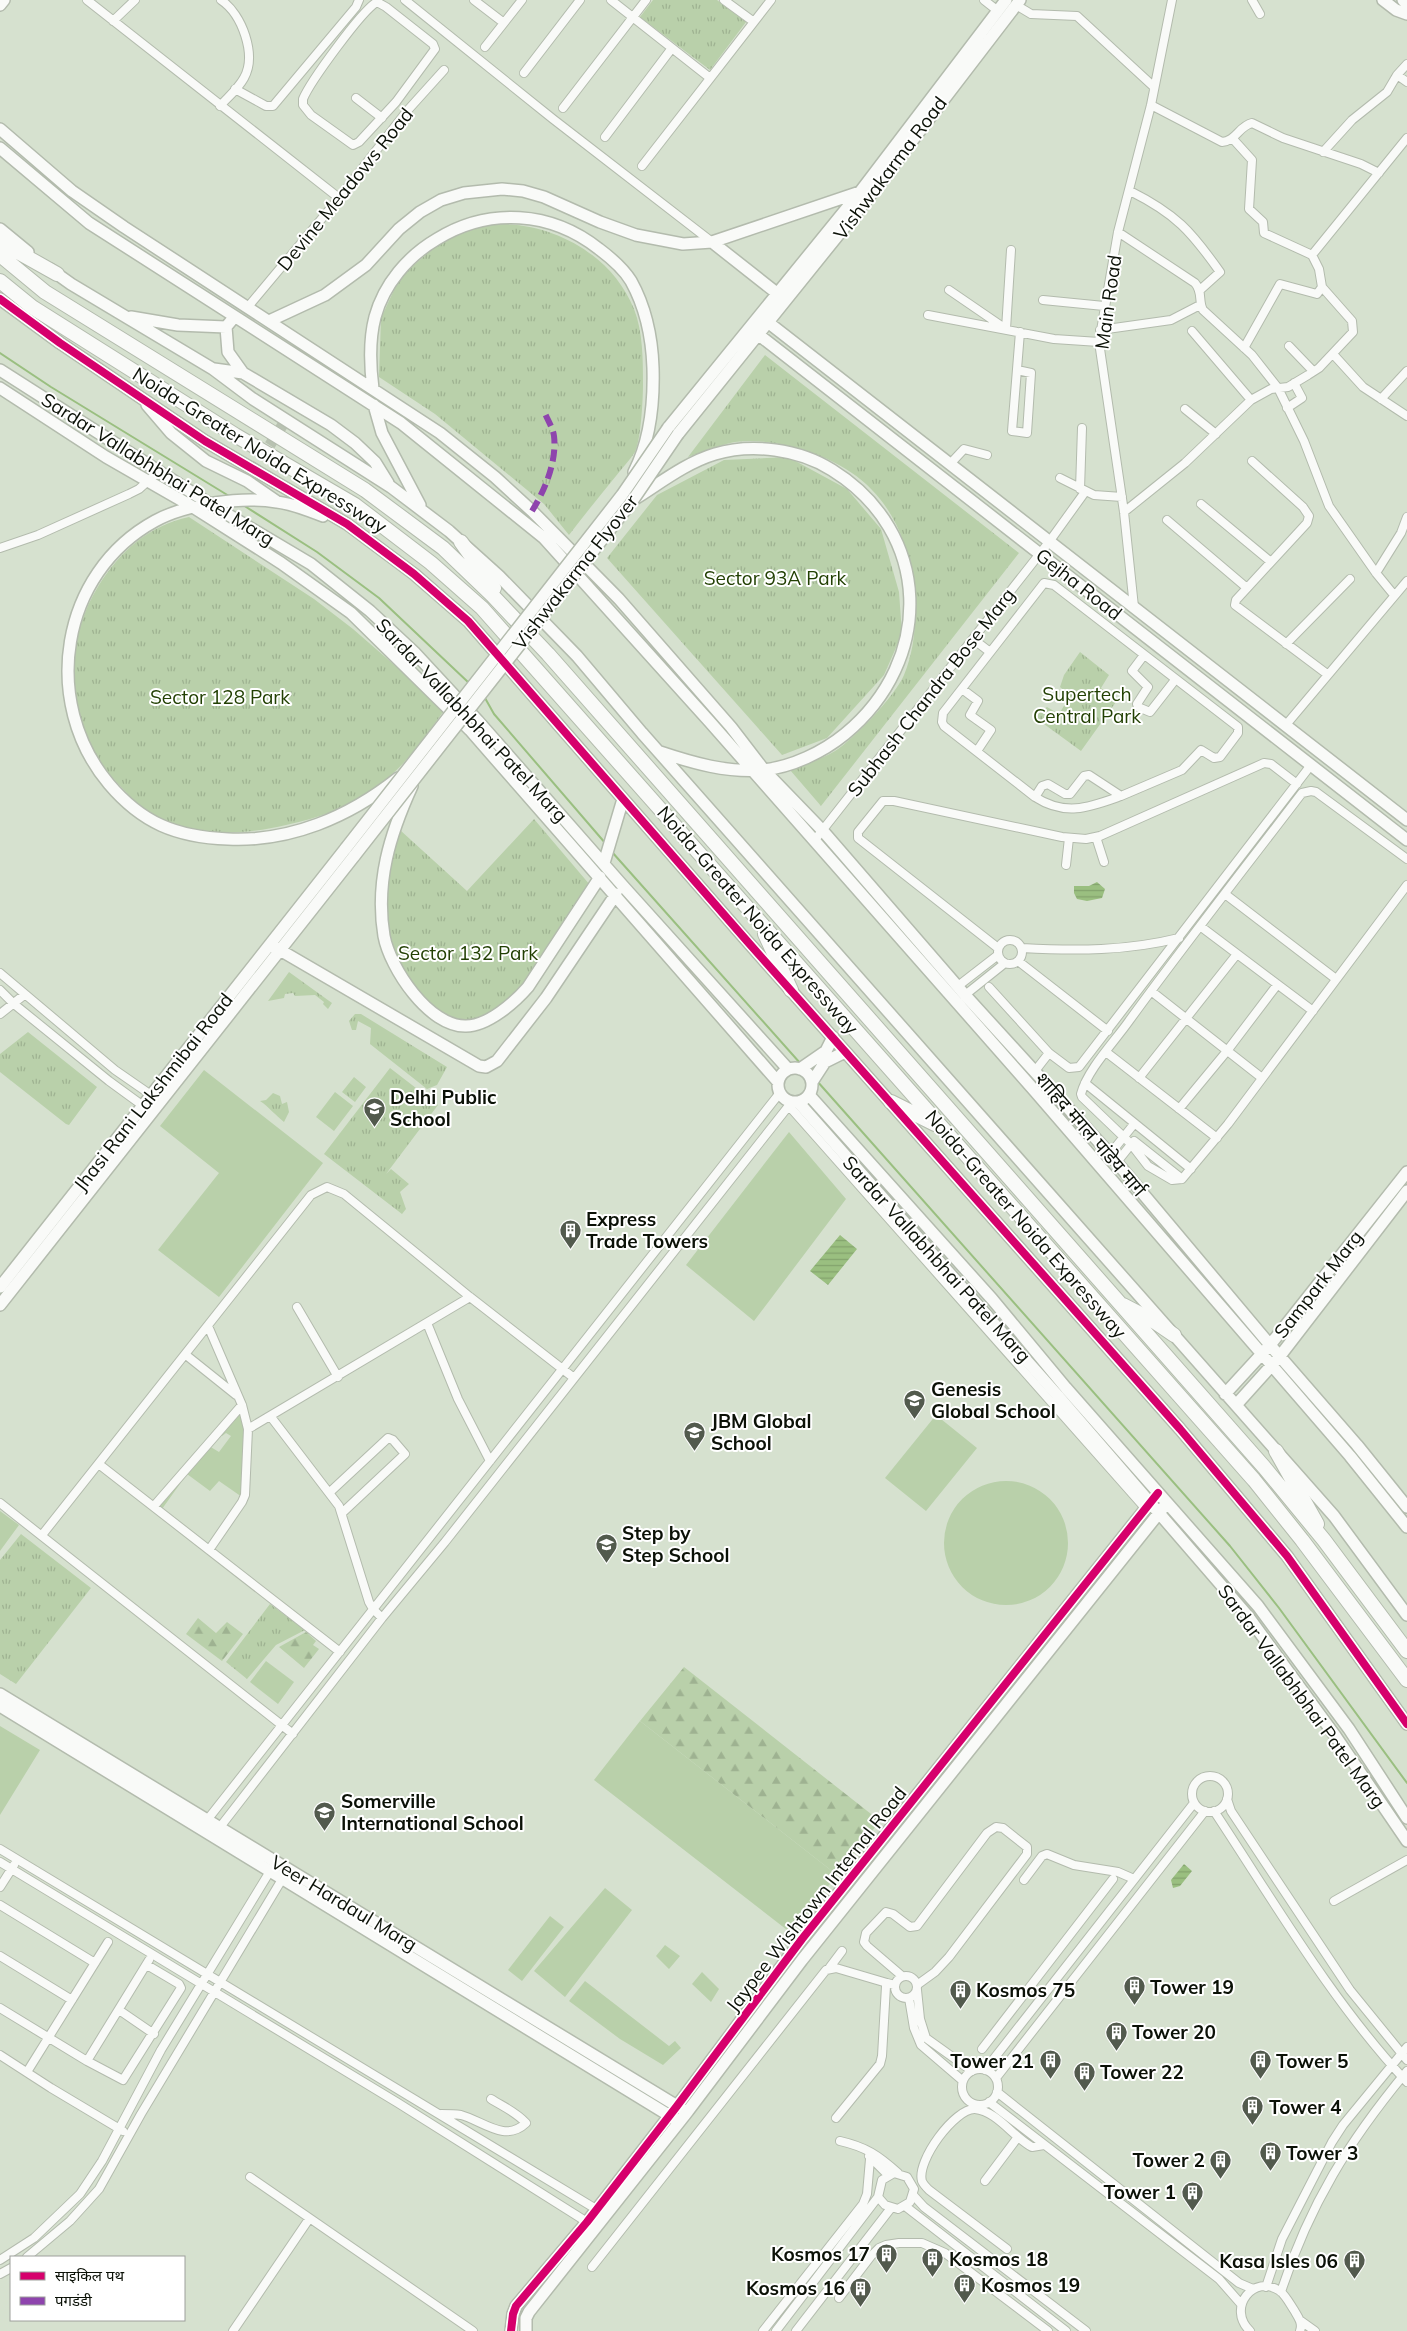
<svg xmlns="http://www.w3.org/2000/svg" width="1407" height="2331" viewBox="0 0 1407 2331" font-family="Mulish,'Noto Sans Devanagari',sans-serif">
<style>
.green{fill:#b9d0aa}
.forest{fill:url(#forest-firs)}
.park{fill:url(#park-tufts)}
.water{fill:url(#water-rules)}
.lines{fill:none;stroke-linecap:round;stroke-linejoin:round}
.stream{stroke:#9abf80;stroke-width:2}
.secondary-tunnel{stroke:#b8c2b1;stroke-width:11;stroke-dasharray:11 5.5;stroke-linecap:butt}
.street-casing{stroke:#b3bbad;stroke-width:10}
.secondary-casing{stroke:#b3bbad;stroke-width:14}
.highway-casing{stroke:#b3bbad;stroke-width:16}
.street{stroke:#f9faf8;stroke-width:8}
.secondary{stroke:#f9faf8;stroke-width:11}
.highway{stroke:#f9faf8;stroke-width:14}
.secondary-bridge-casing{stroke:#b3bbad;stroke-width:14;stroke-linecap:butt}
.secondary-bridge{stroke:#f9faf8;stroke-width:11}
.quiet{stroke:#8e44ad;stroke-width:6;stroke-dasharray:12 6;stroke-linecap:butt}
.cycleway-casing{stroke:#fff;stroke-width:11}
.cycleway{stroke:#d6006c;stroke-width:8}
.labels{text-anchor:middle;stroke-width:4;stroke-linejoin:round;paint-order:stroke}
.street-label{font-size:19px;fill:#0b1107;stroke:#fff}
.park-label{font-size:19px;fill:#224003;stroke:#fff}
.poi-label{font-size:19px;font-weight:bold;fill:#0b1107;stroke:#fff;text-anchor:start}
</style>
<defs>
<pattern id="forest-firs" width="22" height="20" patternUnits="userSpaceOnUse" patternTransform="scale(1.25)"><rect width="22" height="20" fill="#b9d0aa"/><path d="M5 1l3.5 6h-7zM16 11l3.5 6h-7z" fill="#9eb291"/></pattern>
<pattern id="park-tufts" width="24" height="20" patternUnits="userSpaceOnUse" patternTransform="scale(1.25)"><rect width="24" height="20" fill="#b9d0aa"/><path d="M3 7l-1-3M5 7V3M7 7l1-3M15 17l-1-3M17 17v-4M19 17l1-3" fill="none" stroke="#9eb291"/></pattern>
<pattern id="water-rules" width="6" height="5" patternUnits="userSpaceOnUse" patternTransform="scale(1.25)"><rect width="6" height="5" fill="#9abf80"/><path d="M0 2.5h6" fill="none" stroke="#83a36d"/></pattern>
</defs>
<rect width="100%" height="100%" fill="#d6e1cf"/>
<path class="green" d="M204 1070 323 1163 219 1297 158 1250 219 1173 160 1126Z
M335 1092 353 1106 334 1131 316 1117Z
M789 1132 846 1199 754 1321 686 1265Z
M241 1408 246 1430 242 1497 219 1481 210 1491 187 1474 162 1509 157 1505 209 1446 219 1452 231 1436 226 1433 222 1436 220 1434Z
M936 1415 977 1448 926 1511 885 1478Z
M944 1543a62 62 0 1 1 124 0a62 62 0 1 1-124 0Z
M0 1511 19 1525 0 1551Z
M266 1661 294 1682 278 1704 250 1682Z
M640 1721 837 1875 791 1933 594 1780Z
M0 1726 40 1750 0 1815Z
M605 1888 632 1910 565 1997 534 1971Z
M550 1916 564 1927 522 1981 508 1970Z
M665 1945 680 1956 669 1969 656 1956Z
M702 1972 719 1989 711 2002 692 1984Z
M585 1981 669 2046 675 2041 681 2048 663 2065 620 2039 569 2001Z"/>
<path class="forest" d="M198 1618 216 1633 227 1622 243 1634 222 1661 186 1634Z
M306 1632 316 1641 313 1645 319 1649 304 1668 279 1647Z
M684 1667 880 1821 837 1875 640 1721Z"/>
<path class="park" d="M653 0H717L746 22 710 70 640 17Z
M505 224C559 226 613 257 634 309 643 332 643 360 643 384 643 400 641 439 635 452 630 460 622 468 616 476 600 496 584 515 569 535L544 504 435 414 379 377 381 318 400 277 444 239 480 225Z
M765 355 1019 553 821 806 790 770C805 764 822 759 835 751 854 739 895 696 904 675 916 646 917 614 913 583 904 513 867 467 798 449 778 443 756 439 735 442 719 445 703 452 688 457Z
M788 457 847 489 881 529 899 592 902 634 884 675 827 738 782 755 607 558 657 495 724 460Z
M189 517 314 599 353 629 445 709C424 739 403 769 373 790 346 809 318 818 286 825 244 835 190 839 151 814 140 807 131 798 123 789 102 768 89 747 81 719 67 673 74 625 99 585 121 550 149 526 189 517Z
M1080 652 1109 675 1101 688 1116 702 1081 751 1033 716 1047 707 1059 714 1065 704 1063 699 1067 693 1060 687 1064 675Z
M534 819 590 885C575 908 560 930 546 952 535 968 526 985 512 998 503 1007 487 1015 476 1019 460 1025 451 1018 438 1009 379 970 378 890 400 830L467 891Z
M289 972 332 1003 328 1009 323 1004 324 1002 315 995 295 996 293 993 285 994 284 998 268 1001Z
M355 1014H361L447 1067 437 1085 427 1089 370 1044 371 1028 358 1021 356 1030H352L349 1021Z
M28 1032 97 1087 69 1125 66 1124 0 1072V1054Z
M390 1068 438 1105 386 1174 391 1169 409 1184 400 1192 406 1209 402 1214 324 1154Z
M354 1077 366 1087 355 1102 342 1092Z
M273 1093 280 1096 282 1104 287 1102 289 1112 284 1122C275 1115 269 1107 260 1101L266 1100Z
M21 1534 91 1588 16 1684 0 1674V1560Z
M270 1604 305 1630 276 1645 247 1679 226 1662Z"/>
<path class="water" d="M1097 882 1105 889 1102 898 1087 901 1077 899 1074 893V886H1089Z
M840 1235 857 1249 828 1285 810 1271Z
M1184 1864 1192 1871 1180 1886 1173 1888 1171 1880Z"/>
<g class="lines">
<path class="stream" d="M0 353 51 387 229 496
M243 505 317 552 379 598 469 683
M485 698 494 714 606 844
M612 852 800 1063
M817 1081 1230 1546 1279 1608 1407 1783"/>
<path class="secondary-tunnel" d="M252 473 289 415"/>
<defs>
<path id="street" d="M87 0 339 198
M405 0 553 119 712 242
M474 0 504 23
M611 0 710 78
M724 0 754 22
M984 0 998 11
M1252 0 1260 14
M377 2 386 7 433 44 435 49 396 102 359 142 353 145 311 115 303 105V99C310 82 362 10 377 2Z
M1016 5 1031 14 1077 16 1154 87
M113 21 135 0
M485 47 522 0
M524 73 580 0
M1397 75 1407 82
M235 89 266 106H273L356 7 359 0
M356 98 382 118
M1151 105 1222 142C1236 141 1239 126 1252 123L1283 138 1361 164 1379 173
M220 106C228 97 238 89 244 78 257 55 242 14 221 0
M563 108 646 0
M605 137 672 48
M1323 152 1352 120 1387 92 1397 75 1407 64
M642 166 771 0
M1130 191C1176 214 1191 231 1220 272L1200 290
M1118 232 1195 283C1203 292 1198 301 1203 310L1252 355 1278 388 1304 441 1329 506 1376 573 1394 595
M1312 255 1407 138
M949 290 1003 327
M1043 300 1104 306
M247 308 339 198 407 111 444 70
M928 315 1054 339 1099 342
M1006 329 1011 250
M1100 330 1171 320 1200 305
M1192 331 1251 400
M1289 346 1313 371
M1244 348 1280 284 1317 294 1322 287
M1333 354 1363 387 1407 416
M1017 370 1031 373 1027 433 1012 431 1020 332
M1381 399 1407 371
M1287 408 1302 398 1294 383
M1185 409 1216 434
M1252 461 1303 507 1309 516 1307 523 1236 600 1235 605 1327 674
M950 464 964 449 987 455
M1060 478 1094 495 1122 497
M1080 489 1082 428
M1201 504 1271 562
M1124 512 1185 463 1251 400 1271 389 1288 387 1308 375 1319 368 1353 332 1352 321 1322 287 1319 269 1312 255 1264 233 1263 222 1249 209 1252 160 1233 139
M1167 520 1247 588
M0 548 38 535 129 494 139 489 159 471
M1376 573 1401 533 1407 517
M1044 583 1054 585 1238 727V733L1220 757 1214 758 1201 750 1182 770 1121 796 1089 775 1084 776 1070 794H1065L1048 784 1042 786 1035 797 944 726 942 722 943 713Z
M1134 607 1124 512 1099 342 1118 232 1151 105 1172 0
M973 639 990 652
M1286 644 1350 579
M1144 655 1132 671 1148 687 1137 704 1138 707 1150 712 1175 680
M962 689 978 701 970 715 991 730 977 751
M1285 726 1407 581
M1035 797C1066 817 1090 807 1121 796
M1096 837 1104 862
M814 841 1049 542 1085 492
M1407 859 1316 792 1311 791 1302 793C1244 869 1185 944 1129 1021 1115 1041 1087 1070 1081 1094L1082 1097 1131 1144 1148 1166 1172 1180 1182 1179 1228 1124 1407 885
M1066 865 1069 838
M1225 894 1336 979
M1200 926 1313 1011
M998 952a12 12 0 1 1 24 0a12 12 0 1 1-24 0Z
M998 948 858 838V832L883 801H894L1062 837 1086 839 1100 836 1264 763 1271 764 1297 784
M1022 948C1076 951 1127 951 1179 938
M1018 961 1108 1031
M0 973 115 1070 154 1097
M958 986 998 955
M989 987 1049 1053 1069 1068 1079 1067 1311 765
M0 990 14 1004 109 1081 146 1108
M1151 991 1262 1078
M965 995 1005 963
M0 1014 24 995
M1106 1052 1217 1138
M1035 1071 1049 1053
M1139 1078 1237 954
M1085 1083 1191 1169
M789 1106 1145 1508
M1179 1109 1227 1051 1277 985
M1134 1141 1182 1179
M1110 1154 1134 1124
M1117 1162 1133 1142
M297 1307 338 1377
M427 1323 458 1399 490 1461
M208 1326 242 1405 248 1429 245 1495 242 1502 209 1550
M186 1355 236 1395
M271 1417 339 1506 369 1602 373 1609 382 1618
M248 1429 470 1297
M100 1465 340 1652
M330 1492 388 1438 393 1440 405 1454 342 1513
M0 1503 293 1734
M154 1506 242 1405
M42 1535 311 1195 327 1187 344 1194 470 1297 574 1378
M1192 1794a18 18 0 1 1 36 0a18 18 0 1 1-36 0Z
M1227 1799 1231 1811 1350 1990 1407 2060
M1214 1811C1275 1903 1332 2002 1407 2082
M204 1824 779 1094
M217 1831 382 1618 445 1542 791 1103
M0 1849 596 2209
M0 1862 398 2103 587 2222
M1024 1880 1042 1856 1047 1854 1074 1865 1118 1872 1134 1879
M0 1887 14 1865
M1334 1901 1407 1860
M0 1905 95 1963
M0 1956 72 2000
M830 1967 842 1951
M895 1987a11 11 0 1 1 22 0a11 11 0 1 1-22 0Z
M902 1976 867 1946 864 1942 866 1933 886 1912 893 1914 910 1927 917 1926 987 1833 996 1827 1003 1828 1027 1847V1854L949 1957 935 1972 917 1985
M917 1990 920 2019 926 2038 972 2071
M909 1998 914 2028 921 2045 963 2081
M0 2008 87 2061 123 2080 181 1988 179 1984 147 1965
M119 2010 154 2034
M982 2049 1113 1879
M0 2055 51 2088 123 2131
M87 2061 149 1960
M962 2087a18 18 0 1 1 36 0a18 18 0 1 1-36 0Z
M985 2070 1194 1803
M27 2072 108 1942
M996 2078 1205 1811
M997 2092 1239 2283 1253 2289
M989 2102 1219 2279 1241 2304
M441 2114C447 2114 454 2114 461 2115 483 2121 505 2143 526 2123 516 2112 504 2107 491 2099
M836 2118 880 2064 882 2056 886 1986 887 1983 895 1985
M840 2141C866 2147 878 2155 898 2173
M869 2156 888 2175
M894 2173 907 2177 914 2189 910 2202 898 2209 885 2205 878 2197 882 2180Z
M250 2177 473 2331
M985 2181 1018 2137
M914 2196 924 2207 1086 2331
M905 2206 1066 2331
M1007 2249 929 2190C927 2188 923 2184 922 2181 916 2161 955 2108 975 2109 997 2111 1013 2137 1032 2147L1044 2145
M27 2257 70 2221 99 2189 141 2114 284 1876
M0 2260 34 2238 80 2194 102 2161 161 2050 272 1868
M592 2267 826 1970 836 1968 887 1983
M0 2274 11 2268
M1266 2287 1282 2239 1332 2142 1343 2125 1407 2047
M1281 2292C1309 2205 1349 2141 1407 2071
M839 2298 871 2256 879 2248 886 2245 899 2243H922L945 2253 1048 2331
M1301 2321 1315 2331
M233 2331 309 2219
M763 2331 863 2204 867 2194 870 2159
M776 2331 878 2197
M796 2331 891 2208
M1250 2331C1226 2308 1254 2273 1280 2291 1286 2296 1290 2304 1294 2310 1298 2317 1303 2323 1300 2331"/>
<path id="secondary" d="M1383 0 1396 10 1407 14
M1403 0 1407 4
M0 5 4 0
M0 129 72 191 124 227 440 433 495 477 532 511 619 599 731 727 764 770 823 831 965 995 1108 1152 1270 1345 1357 1445 1407 1507
M0 148 89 223 401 423 544 538 709 721 1034 1090 1350 1456 1407 1527
M0 229 28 252
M712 242 783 298
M50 269 71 284 213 369 253 399 391 487 449 531 499 576 577 656 642 733 1334 1516 1407 1615
M0 299 60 343 205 441 347 524 414 574 468 621 747 941 1180 1429 1287 1556 1407 1724
M760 316 1407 820
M131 317 178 325 226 327
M231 321 226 327 228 352 243 373
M269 321 325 295 366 265 399 229 420 212 441 200 464 193 502 189 523 191 544 197 600 222 636 235 683 244 712 242 860 192
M750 328 1407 840
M214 369 243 373 331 425 355 443 375 462 388 483
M0 370 210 504 311 564 370 611 414 652 478 721 623 886 788 1069
M0 388 106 457 193 507 281 563 351 613 470 730 778 1082
M373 389C370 366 369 340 375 317 384 284 408 256 437 239 489 207 551 211 599 249 611 258 623 268 631 281 646 308 652 338 653 368 654 402 650 441 634 472
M147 405 171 433 206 461 247 481 276 501
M374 405 382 433 420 505
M668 428 860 192 1006 0
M678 434 876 188 1020 0
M633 500C659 484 685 463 715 454 752 443 799 449 832 470 932 532 935 660 845 734 823 752 792 767 763 770 727 773 693 763 660 752
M323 516C308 510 293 504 277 502 242 496 186 504 155 521 60 573 40 702 109 784 142 823 176 837 228 839 290 842 349 817 398 778
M412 786C390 834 375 882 384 936 390 968 429 1027 466 1026 488 1026 515 1002 528 987L600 877
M604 863 623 799
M273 946 479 1066 486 1067 497 1061 546 998 616 894
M778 1085a17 17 0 1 1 34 0a17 17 0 1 1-34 0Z
M800 1069 826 1051 833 1037
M812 1082 825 1062 845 1052
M809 1095 992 1299 1066 1388 1258 1606 1349 1729 1407 1818
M799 1103 1058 1396 1247 1615 1336 1737 1407 1841
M0 1287 346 848
M0 1305 355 855
M1225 1394 1270 1345 1407 1172
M1236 1405 1280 1356 1407 1191
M0 1694 682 2109
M0 1706 675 2119
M511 2331 513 2314 516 2306 587 2222 677 2106 802 1939 1158 1493
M526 2331V2318L529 2312 688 2111 802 1960 1167 1503"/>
<path id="highway" d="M0 242 57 274
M0 255 45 292 365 490 443 548 492 595 548 654 1264 1467 1324 1540 1407 1651
M0 281 32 307 235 435 355 505 431 563 482 608 1254 1480 1302 1540 1407 1680
M461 542 494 588
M765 934 791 990
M891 1102 935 1124
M1123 1305 1152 1320 1174 1335
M1276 1451 1317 1524"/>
</defs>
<use href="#street" class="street-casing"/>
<use href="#secondary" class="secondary-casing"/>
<use href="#highway" class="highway-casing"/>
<use href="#street" class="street"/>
<use href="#secondary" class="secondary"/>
<use href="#highway" class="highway"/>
<defs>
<path id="secondary-bridge" d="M346 848 622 495 668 428
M355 855 633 500 678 434"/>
</defs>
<use href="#secondary-bridge" class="secondary-bridge-casing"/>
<use href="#secondary-bridge" class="secondary-bridge"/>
<path class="quiet" d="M532 511C545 490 557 461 554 436 553 428 547 419 544 411"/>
<defs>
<path id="cycleway" d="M0 299 60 343 205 441 347 524 414 574 468 621 747 941 1180 1429 1287 1556 1407 1724
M511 2331 513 2314 516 2306 587 2222 677 2106 802 1939 1158 1493"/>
</defs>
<use href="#cycleway" class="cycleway-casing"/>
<use href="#cycleway" class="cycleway"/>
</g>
<defs>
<symbol id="school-pin" viewBox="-11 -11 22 30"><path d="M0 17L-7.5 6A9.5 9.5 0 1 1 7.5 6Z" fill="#525a4d" stroke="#fff"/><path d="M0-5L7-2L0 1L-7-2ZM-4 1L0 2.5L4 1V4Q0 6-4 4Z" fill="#fff"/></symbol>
<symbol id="building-pin" viewBox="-11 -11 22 30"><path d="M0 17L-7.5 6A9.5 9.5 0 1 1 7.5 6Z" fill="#525a4d" stroke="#fff"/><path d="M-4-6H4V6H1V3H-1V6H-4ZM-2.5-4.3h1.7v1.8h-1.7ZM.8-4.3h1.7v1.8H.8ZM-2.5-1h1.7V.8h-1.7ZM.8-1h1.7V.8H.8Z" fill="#fff"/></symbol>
</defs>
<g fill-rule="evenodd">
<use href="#school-pin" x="362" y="1096" width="25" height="34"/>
<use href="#building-pin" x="558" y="1218" width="25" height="34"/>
<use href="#school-pin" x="902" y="1388" width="25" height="34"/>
<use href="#school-pin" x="682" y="1420" width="25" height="34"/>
<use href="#school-pin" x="594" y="1532" width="25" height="34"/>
<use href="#school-pin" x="312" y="1800" width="25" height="34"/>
<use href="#building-pin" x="1122" y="1974" width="25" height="34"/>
<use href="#building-pin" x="948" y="1978" width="25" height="34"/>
<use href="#building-pin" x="1104" y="2020" width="25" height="34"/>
<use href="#building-pin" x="1038" y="2048" width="25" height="34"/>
<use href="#building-pin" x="1248" y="2048" width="25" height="34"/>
<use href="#building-pin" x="1072" y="2060" width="25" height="34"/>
<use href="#building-pin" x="1240" y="2094" width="25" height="34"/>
<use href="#building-pin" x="1258" y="2140" width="25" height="34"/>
<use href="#building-pin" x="1208" y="2148" width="25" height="34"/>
<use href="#building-pin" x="1180" y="2180" width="25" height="34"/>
<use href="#building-pin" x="874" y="2242" width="25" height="34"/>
<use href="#building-pin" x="920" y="2246" width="25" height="34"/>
<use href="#building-pin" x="1342" y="2248" width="25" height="34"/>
<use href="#building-pin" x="952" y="2272" width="25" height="34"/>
<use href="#building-pin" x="848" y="2276" width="25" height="34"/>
</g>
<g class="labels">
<g class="street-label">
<text transform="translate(890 168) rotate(-53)" y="7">Vishwakarma Road</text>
<text transform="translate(345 189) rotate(-51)" y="7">Devine Meadows Road</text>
<text transform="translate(1108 302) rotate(-82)" y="7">Main Road</text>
<text transform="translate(260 450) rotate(32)" y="7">Noida-Greater Noida Expressway</text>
<text transform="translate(158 469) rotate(32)" y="7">Sardar Vallabhbhai Patel Marg</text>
<text transform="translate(575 572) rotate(-52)" y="7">Vishwakarma Flyover</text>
<text transform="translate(1079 584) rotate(38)" y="7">Gejha Road</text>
<text transform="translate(931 692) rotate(-52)" y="7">Subhash Chandra Bose Marg</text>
<text transform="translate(472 720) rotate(47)" y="7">Sardar Vallabhbhai Patel Marg</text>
<text transform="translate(758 920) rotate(49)" y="7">Noida-Greater Noida Expressway</text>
<text transform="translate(153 1092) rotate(-52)" y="7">Jhasi Rani Lakshmibai Road</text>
<text transform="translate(1091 1134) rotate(49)" y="7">शाहिद मंगल पांडेय मार्ग</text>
<text transform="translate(1026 1224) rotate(49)" y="7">Noida-Greater Noida Expressway</text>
<text transform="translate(937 1259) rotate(48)" y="7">Sardar Vallabhbhai Patel Marg</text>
<text transform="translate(1318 1284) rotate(-52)" y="7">Sampark Marg</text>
<text transform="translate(1302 1696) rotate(54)" y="7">Sardar Vallabhbhai Patel Marg</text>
<text transform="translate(816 1899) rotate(-52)" y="7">Jaypee Wishtown Internal Road</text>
<text transform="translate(344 1903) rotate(31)" y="7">Veer Hardaul Marg</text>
</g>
<g class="park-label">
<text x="775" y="585">Sector 93A Park</text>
<text x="1087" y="701">Supertech<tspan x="1087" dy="22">Central Park</tspan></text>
<text x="220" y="704">Sector 128 Park</text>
<text x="468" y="960">Sector 132 Park</text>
</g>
<g class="poi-label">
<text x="390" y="1104">Delhi Public<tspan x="390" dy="22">School</tspan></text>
<text x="586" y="1226">Express<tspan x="586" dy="22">Trade Towers</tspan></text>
<text x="931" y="1396">Genesis<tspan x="931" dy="22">Global School</tspan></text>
<text x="711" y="1428">JBM Global<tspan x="711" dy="22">School</tspan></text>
<text x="622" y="1540">Step by<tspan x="622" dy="22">Step School</tspan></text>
<text x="341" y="1808">Somerville<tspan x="341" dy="22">International School</tspan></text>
<text x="1150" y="1994">Tower 19</text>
<text x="976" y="1997">Kosmos 75</text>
<text x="1132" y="2039">Tower 20</text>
<text x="1034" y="2068" text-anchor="end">Tower 21</text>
<text x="1276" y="2068">Tower 5</text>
<text x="1100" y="2079">Tower 22</text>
<text x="1269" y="2114">Tower 4</text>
<text x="1286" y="2160">Tower 3</text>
<text x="1205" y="2167" text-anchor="end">Tower 2</text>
<text x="1176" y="2199" text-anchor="end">Tower 1</text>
<text x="870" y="2261" text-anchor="end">Kosmos 17</text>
<text x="949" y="2266">Kosmos 18</text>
<text x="1338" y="2268" text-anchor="end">Kasa Isles 06</text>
<text x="981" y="2292">Kosmos 19</text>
<text x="845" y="2295" text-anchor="end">Kosmos 16</text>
</g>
</g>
<rect x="10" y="2256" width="175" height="65" fill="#ffffff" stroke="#9da09c"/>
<rect x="20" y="2272" width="25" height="8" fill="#d6006c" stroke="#9da09c"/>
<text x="55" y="2281" font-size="15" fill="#0b1107">साइकिल पथ</text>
<rect x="20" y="2297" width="25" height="8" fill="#8e44ad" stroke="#9da09c"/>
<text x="55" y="2306" font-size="15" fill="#0b1107">पगडंडी</text>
</svg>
